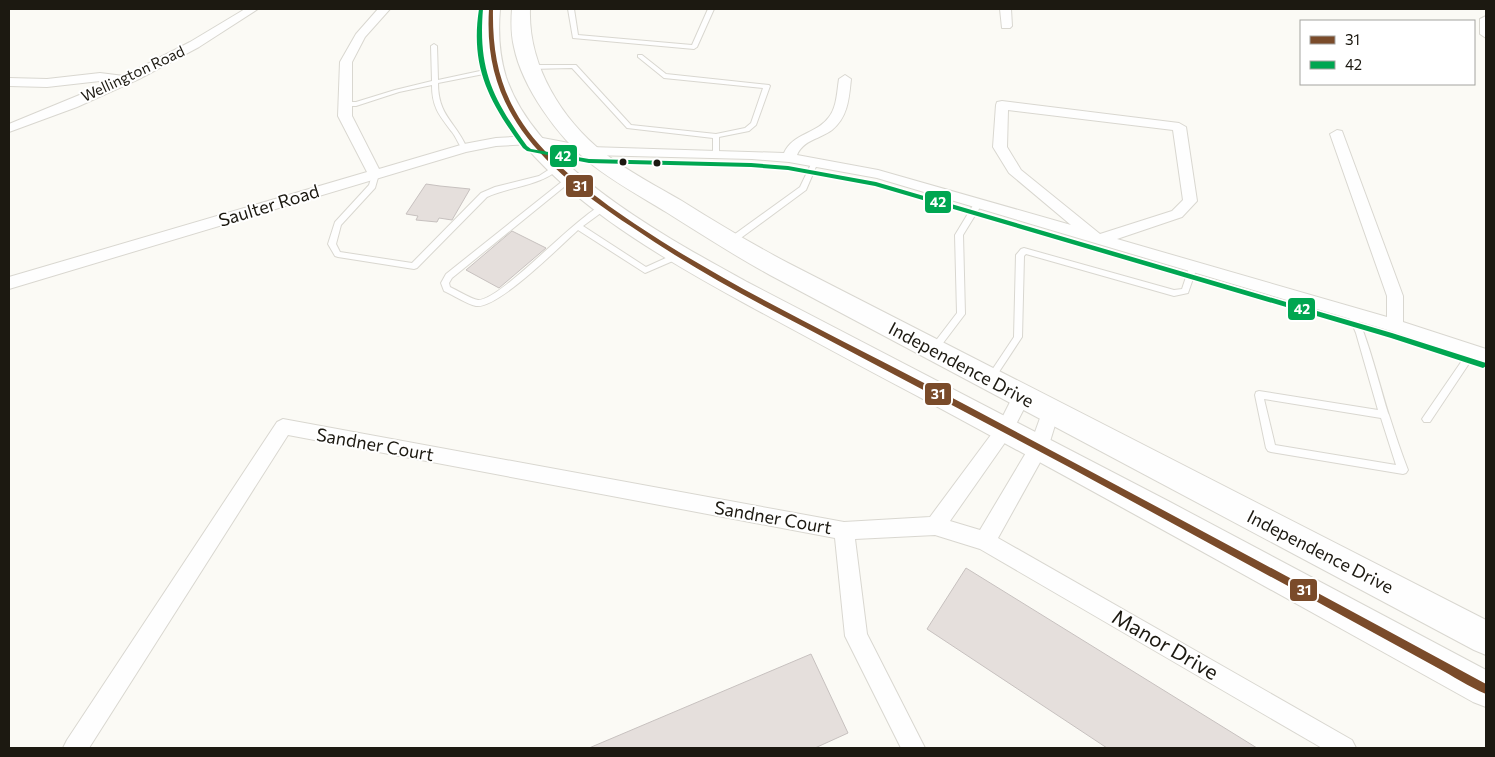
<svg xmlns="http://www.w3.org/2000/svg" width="1495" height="757" viewBox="0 0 1495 757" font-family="Commissioner,sans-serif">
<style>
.building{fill:#e5dfdc;stroke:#c7c1bf}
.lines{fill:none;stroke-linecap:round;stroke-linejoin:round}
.lane-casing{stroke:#d9d7d0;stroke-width:2}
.street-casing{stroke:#d9d7d0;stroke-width:2}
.primary-casing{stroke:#d9d7d0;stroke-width:2}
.lane{fill:#fefefe;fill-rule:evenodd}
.street{fill:#fefefe;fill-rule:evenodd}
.primary{fill:#fefefe;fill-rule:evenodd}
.bus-1-casing{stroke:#fff;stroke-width:3}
.bus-2-casing{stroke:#fff;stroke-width:3}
.bus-1{fill:#7a4b2a;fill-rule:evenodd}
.bus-2{fill:#00a651;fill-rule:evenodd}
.bus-dot{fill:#1c1911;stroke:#fff;stroke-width:2}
.labels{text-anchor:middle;stroke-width:4;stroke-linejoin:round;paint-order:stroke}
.far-street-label{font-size:15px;fill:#1c1911;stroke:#fff}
.street-label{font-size:18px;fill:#1c1911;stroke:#fff}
.near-street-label{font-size:21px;fill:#1c1911;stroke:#fff}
.line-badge{stroke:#fff;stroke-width:2}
.badge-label{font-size:14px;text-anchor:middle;font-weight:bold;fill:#fff}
</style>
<rect width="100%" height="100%" fill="#fbfaf5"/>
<path class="building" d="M426 184 440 186 470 189 452 220 439 218 437 222 416 220 418 216 406 214Z
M512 231 546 248 499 288 466 270Z
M966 568 1257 748H1107L927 629Z
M811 654 848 733 815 748H589Z"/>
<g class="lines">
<defs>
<path id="lane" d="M568 9H574L578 35 692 45 708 9H714L697 47 694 49 573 38Z
M434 44 437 46 438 80 494 68 497 70 494 72 438 83C438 116 455 121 467 148L466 149H462C458 143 456 137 452 132 439 115 432 107 432 85L399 92 356 106H345L342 104 345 102H356L395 90 432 81 431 46Z
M638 55H642L666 74 769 85 770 86 756 125 749 131 719 137V153L716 155 713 153V138L627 128 572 68 530 69 527 67 530 65H576L631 125 716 134 745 128 751 123 763 88 664 78 638 57Z
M813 160H815L818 162 806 190 734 243H728L727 241 728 239 800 187Z
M556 165H558L561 167C542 186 511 186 487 197L417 268 414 269 338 257 335 256 328 244 335 222 369 185 373 172H375L379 174 375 188 341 225 336 244 340 252 412 263 481 193 495 187 539 176Z
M569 176H571L575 178 452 278 449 283 450 287C457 290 471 299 478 300 501 301 576 215 606 203H609V207L583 226 646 267 679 252 682 253 683 255 682 257 645 273 578 230C560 246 498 309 476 306 467 304 453 295 444 291L441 283 446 274Z
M975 202H981L982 204 963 235 965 314 937 351 934 352 930 349 931 347 957 313 955 235Z
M1024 248 1174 290 1182 289 1190 265H1196L1197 267 1188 293 1174 296 1026 254 1024 256 1022 337 993 381H987L986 379 1014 337 1016 255 1021 249Z
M1352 311C1363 316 1383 399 1389 415 1395 434 1401 452 1408 470L1406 473 1403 474 1271 452 1268 451 1266 448 1255 395 1256 392 1259 391 1378 410 1356 333 1348 314ZM1264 399 1381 418 1396 465 1275 445Z
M1473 348 1477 351 1476 353 1430 422H1424L1422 419 1424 416 1470 349Z"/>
<path id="street" d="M245 9H258L199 47 139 79 77 107 9 132V124L111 82 100 81 47 87 9 86V78L47 79 100 73 124 76 190 42Z
M378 9H390L365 37 352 62V116L379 169 464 144 496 138 532 136 590 147 784 153C793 133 817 134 829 117 837 107 837 91 839 79L845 75 851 79C849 98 848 117 832 130 820 139 803 140 797 155L878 170 1071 225 1009 173 993 147 996 105 997 102 1002 101 1179 123 1186 127 1197 201 1182 217 1117 239 1387 317V296L1330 134 1337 130 1342 131 1403 296V322L1486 349V363L1391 331 877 178 789 162 752 159 590 155 532 144 496 146 466 152 9 289V277L367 172 338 116 340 62 356 34ZM1008 110 1173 130 1183 200 1172 211 1100 234 1021 170 1007 147Z
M1000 9H1011L1012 26 1010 28H1002Z
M1486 16V38L1480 34V19Z
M1021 390 1027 392 1030 397 1011 434 950 521 980 530 1030 446 1044 407 1050 405 1056 407 1059 412 1048 448 998 538 1352 740 1356 748H1322L980 549 935 535 855 539 867 634 925 748H901L845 636 835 538 288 435 89 748H63L67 740 277 422 283 419 844 522 930 517 999 424 1015 392Z"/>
<path id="primary" d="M482 9H500C498 32 499 54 506 77 537 169 666 237 747 282L1170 502 1486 670V707L1473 702C1290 600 1107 498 923 399 864 368 805 336 746 304 673 264 592 218 535 157 495 114 477 68 482 9Z
M512 9H530C528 65 561 119 604 153 629 172 656 186 682 201 717 223 752 244 788 263L1486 620V655L1474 650 770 275C735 256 701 234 666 212 640 196 614 182 590 163 558 137 522 87 514 47 511 34 511 22 512 9Z"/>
</defs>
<use href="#lane" class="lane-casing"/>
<use href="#street" class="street-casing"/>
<use href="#primary" class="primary-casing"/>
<use href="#lane" class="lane"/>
<use href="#street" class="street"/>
<use href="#primary" class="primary"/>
<defs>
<path id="bus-1" d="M489 9H493C492 67 505 108 545 151 583 191 632 223 679 252 759 300 843 341 926 384 1113 483 1300 583 1486 684V694C1469 687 1453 676 1436 667 1405 650 1374 633 1343 616 1251 566 1159 516 1067 466 980 420 893 374 806 328 746 297 687 265 632 227 604 209 577 189 553 166 506 120 485 74 489 9Z"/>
<path id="bus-2" d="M479 9H483C478 69 492 98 527 146L531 149 589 159 751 163 788 166 876 182 1392 333 1486 363V366L1483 368 1391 338 875 186 788 170 751 167 589 163 527 151 523 148C489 102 470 67 479 9Z"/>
</defs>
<use href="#bus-1" class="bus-1-casing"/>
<use href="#bus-2" class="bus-2-casing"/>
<use href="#bus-1" class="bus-1"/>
<use href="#bus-2" class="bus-2"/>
</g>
<g class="bus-dot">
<circle cx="623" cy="162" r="4.5"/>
<circle cx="657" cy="163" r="4.5"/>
</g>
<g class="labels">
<g class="far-street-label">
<text transform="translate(133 74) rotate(-25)" y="5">Wellington Road</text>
</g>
<g class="street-label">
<text transform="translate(269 206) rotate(-17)" y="6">Saulter Road</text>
<text transform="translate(961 365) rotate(28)" y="6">Independence Drive</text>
<text transform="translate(375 445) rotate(10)" y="6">Sandner Court</text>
<text transform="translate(773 518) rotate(10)" y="6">Sandner Court</text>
<text transform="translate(1320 552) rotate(27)" y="6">Independence Drive</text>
</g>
<g class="near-street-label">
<text transform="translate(1165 645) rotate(30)" y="7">Manor Drive</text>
</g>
</g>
<g class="line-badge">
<rect x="549" y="144" width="29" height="24" rx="5" fill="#00a651"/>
<rect x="565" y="174" width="29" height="24" rx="5" fill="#7a4b2a"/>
<rect x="924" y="190" width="28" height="24" rx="5" fill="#00a651"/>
<rect x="1287" y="297" width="29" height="24" rx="5" fill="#00a651"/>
<rect x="924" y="382" width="28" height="24" rx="5" fill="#7a4b2a"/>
<rect x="1289" y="578" width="29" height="24" rx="5" fill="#7a4b2a"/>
</g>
<g class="badge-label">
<text x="563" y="161">42</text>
<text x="580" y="191">31</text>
<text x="938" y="207">42</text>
<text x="1302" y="314">42</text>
<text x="938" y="399">31</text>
<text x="1304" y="595">31</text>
</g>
<rect width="1495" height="757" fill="none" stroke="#1c1911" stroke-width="20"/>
<rect x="1300" y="20" width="175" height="65" fill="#ffffff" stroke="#a4a3a0"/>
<rect x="1310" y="36" width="25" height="8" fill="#7a4b2a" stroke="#a4a3a0"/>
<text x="1345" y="45" font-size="15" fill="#1c1911">31</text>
<rect x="1310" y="61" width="25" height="8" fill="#00a651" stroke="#a4a3a0"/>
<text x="1345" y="70" font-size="15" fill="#1c1911">42</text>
</svg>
